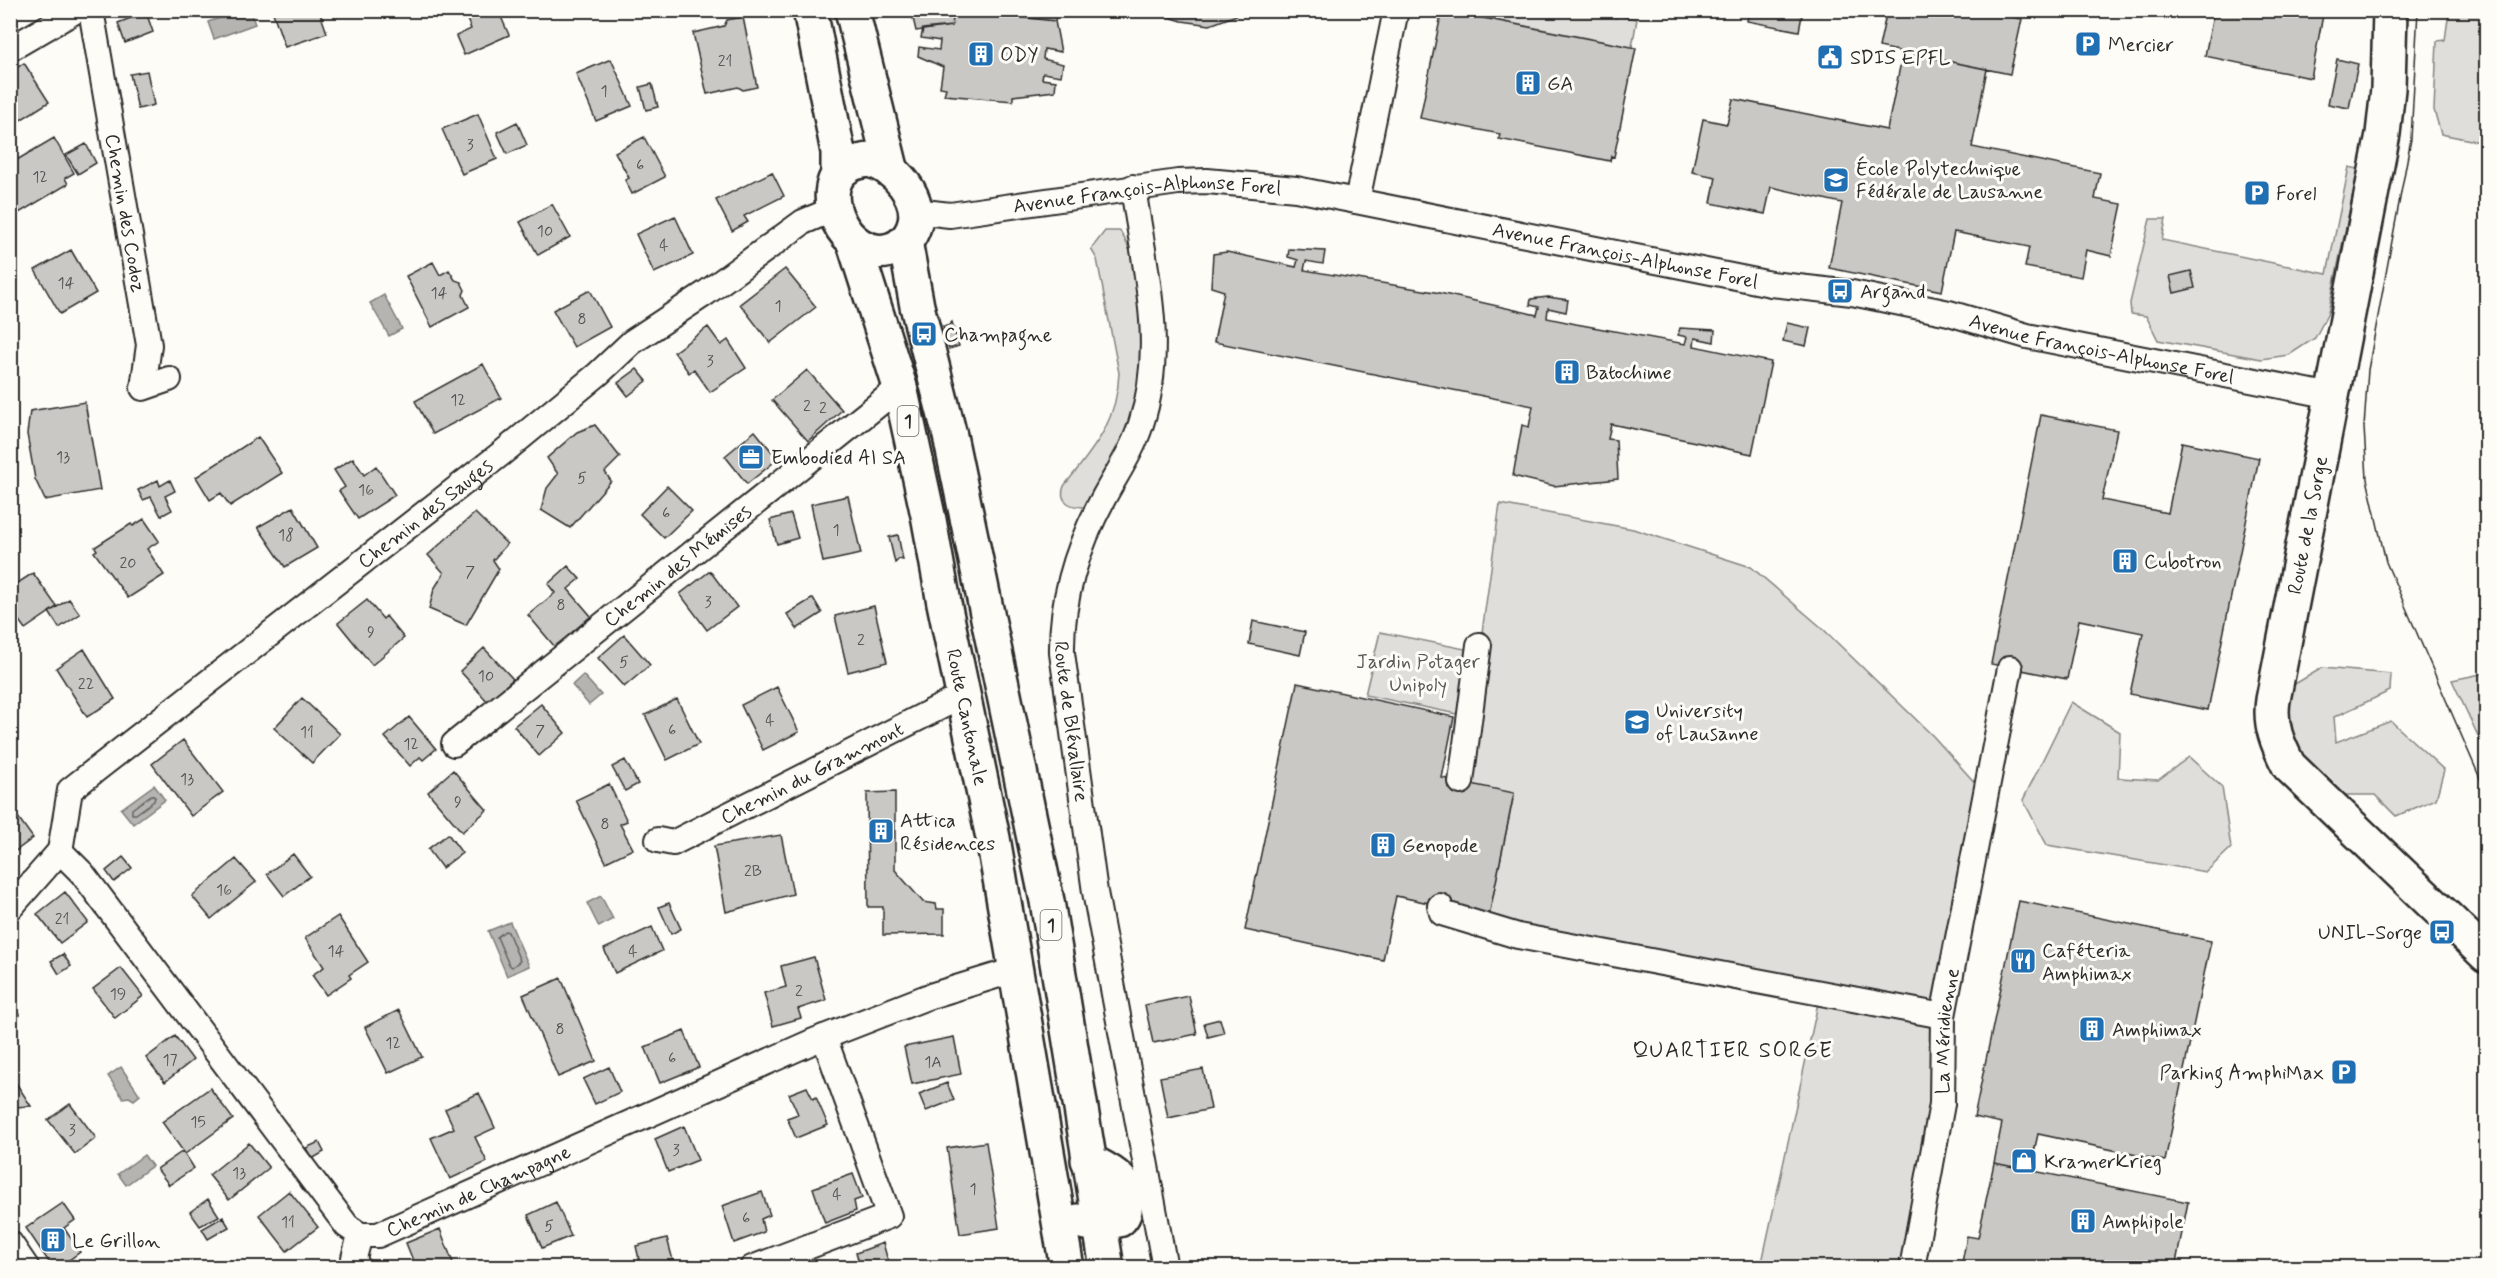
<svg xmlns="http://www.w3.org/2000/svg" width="2497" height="1278" viewBox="0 0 2497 1278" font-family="Mynerve,sans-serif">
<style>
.green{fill:#dfdeda;stroke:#858482;stroke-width:1.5}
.water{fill:#b5b4b1;stroke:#7e7d7b;stroke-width:1.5}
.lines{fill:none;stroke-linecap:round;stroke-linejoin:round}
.shore{stroke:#626261;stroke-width:1.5}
.building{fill:#c9c8c4;stroke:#2b2b2b;stroke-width:1.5}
.street-casing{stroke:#2b2b2b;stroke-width:28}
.secondary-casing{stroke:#2b2b2b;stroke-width:38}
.primary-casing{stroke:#2b2b2b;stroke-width:38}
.street{stroke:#fdfcf7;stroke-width:24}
.secondary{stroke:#fdfcf7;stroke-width:33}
.primary{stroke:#fdfcf7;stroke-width:33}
.tram{stroke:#2b2b2b;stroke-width:1.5}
.labels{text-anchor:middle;stroke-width:6;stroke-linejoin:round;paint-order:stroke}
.number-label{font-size:16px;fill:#525251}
.shield{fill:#fdfcf7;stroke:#6a6a68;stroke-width:1.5}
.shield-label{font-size:18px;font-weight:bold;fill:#2b2b2b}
.poi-label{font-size:20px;fill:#2b2b2b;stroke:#fdfcf7;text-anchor:start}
.street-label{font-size:20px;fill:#2b2b2b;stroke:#fdfcf7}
.park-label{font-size:20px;fill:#585857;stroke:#fdfcf7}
.quarter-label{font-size:22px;letter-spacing:1.5px;fill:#2b2b2b;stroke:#fdfcf7}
</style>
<rect width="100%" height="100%" fill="#fdfcf7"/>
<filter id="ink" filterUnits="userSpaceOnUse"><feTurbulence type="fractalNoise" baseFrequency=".0167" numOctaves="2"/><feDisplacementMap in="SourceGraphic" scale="12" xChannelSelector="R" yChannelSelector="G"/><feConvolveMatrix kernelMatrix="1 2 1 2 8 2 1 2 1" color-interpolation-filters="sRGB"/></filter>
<g filter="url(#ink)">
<path class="green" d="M1606 11 1616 18 1619 16 1637 19 1632 47 1450 11Z
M2449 11H2486V143L2441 134 2434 110 2437 41 2445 40Z
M2349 167 2358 169 2328 313 2315 338 2289 355 2261 359 2158 340 2146 316 2131 314 2130 303 2150 219H2166L2162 240 2327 274Z
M1105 231H1120C1136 256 1139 285 1140 314 1140 331 1142 348 1141 365 1139 414 1114 469 1084 507 1071 507 1058 502 1064 486 1094 448 1117 423 1119 373L1097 259 1091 249Z
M1500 504 1633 529 1751 567 1821 627 1933 736 1986 795 1912 1267H1761L1820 994 1518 936 1489 916 1514 794 1461 782Z
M1380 632 1470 650 1457 714 1365 695Z
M2322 668 2391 674 2390 691 2334 717 2336 742 2391 721 2444 770 2436 799 2396 816 2375 795H2338L2303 774 2285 726 2293 685Z
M2486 673V753L2452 680Z
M2071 702 2120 732 2118 778 2158 780 2189 757 2222 787 2231 848 2206 872 2047 845 2023 800Z"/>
<path class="water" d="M250 11 255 24 214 39 208 22 240 11Z
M384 295 402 329 389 336 370 303Z
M583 675 601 695 589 705 572 685Z
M154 785 165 800 133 824 121 809Z
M601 896 613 919 599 927 587 903Z
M510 922 529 966 507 976 488 931Z
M121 1067 140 1095 134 1100 129 1097 123 1098 108 1076Z
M144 1155 152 1166 126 1185 118 1174Z"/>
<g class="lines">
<path class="shore" d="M151 795 155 797 154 801 136 814H132V809Z
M505 931 508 932 520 961 512 967 509 965 497 937Z"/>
</g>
<path class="building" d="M272 10H319L327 33 285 47Z
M463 10H498L509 35 464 55 456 36 471 29Z
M911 10H954L952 26 916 31Z
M954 10 1055 21 1061 52 1044 49 1043 59 1063 64 1061 76 1043 73 1042 79 1056 81 1055 91 1013 96V101L944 95 946 88 940 87 943 67 918 56 919 47 939 50 940 41 921 38 923 29 952 26Z
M973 10H1079V13L1056 16 1055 21Z
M1146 10H1250L1210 25 1182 21Z
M1442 10 1636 48 1614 157 1611 156 1610 161 1499 139 1500 134 1420 118Z
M1749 10H1803L1799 31 1747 21Z
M1887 10H1994L1993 13 2022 19 2010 74 1879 47Z
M2214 10H2324L2311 78 2205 56Z
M146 12 153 32 125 43 118 23Z
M743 17 757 87 743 90 738 87 707 94 693 33 724 26 727 20Z
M1903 52 1987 69 1972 147 2100 173 2095 199 2122 204 2111 256 2086 250 2081 277 2025 267 2029 247 1954 232 1942 291 1829 268 1842 203 1771 187 1765 214 1711 203 1716 177 1692 172 1703 119 1727 124 1733 99 1887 130Z
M611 59 632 106 596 121 576 74Z
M2337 59 2358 64 2349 108 2328 104Z
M24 63 49 102 11 126 10 72Z
M147 71 154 105 138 109 130 74Z
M652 84 658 107 646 110 640 87Z
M478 114 497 159 462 174 442 129Z
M517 122 527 145 507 154 497 132Z
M644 137 665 177 632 194 625 180 629 178 615 152Z
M54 138 74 173 65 178 68 184 19 213 18 211 10 216V164Z
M86 144 96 163 78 174 66 155Z
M772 172 784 196 744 216 748 222 732 231 716 200Z
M552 204 570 237 538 255 520 222Z
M675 216 693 255 654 273 636 234Z
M1289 249 1325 251 1323 264 1306 261 1304 270 1435 292 1537 315 1539 307 1530 305 1531 299 1548 297 1568 300 1566 312 1548 308 1547 318 1576 324 1685 344 1687 337 1678 335 1680 328 1715 330 1714 342 1695 338 1694 346 1771 362 1752 454 1611 424 1608 439 1616 440 1618 479 1554 486 1513 476 1522 425 1529 427 1533 406 1214 342 1224 291 1211 287 1213 254 1227 252 1296 267 1298 260 1288 257Z
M71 250 96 293 60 314 35 270Z
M433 262 440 275 449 270 455 280 461 282 465 290 463 295 469 307 432 327 406 276Z
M785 269 816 307 770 343 740 304Z
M2191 271 2195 288 2174 293 2170 276Z
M590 290 610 327 574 347 553 310Z
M952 322 959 346 949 349 943 326H948Z
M1787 323 1810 328 1806 346 1783 341Z
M708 327 721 345 728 340 746 368 710 392 694 369 689 373 674 352Z
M483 364 501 398 433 434 415 401Z
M637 369 647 381 628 396 618 383Z
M807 370 842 410 808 441 772 400Z
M85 402 100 490 45 500 35 479 27 434 30 411Z
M2041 415 2117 430 2102 500 2168 513 2182 442 2259 458 2208 710 2130 694 2143 633 2079 620 2067 679 1991 664Z
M595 425 620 457 605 472 611 481 570 528 541 510 547 488 558 474 547 458 577 432Z
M755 431 778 459 747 484 725 456Z
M258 437 282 473 230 506 221 493 210 500 196 477Z
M353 458 364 475 376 466 395 495 358 519 339 491 345 487 334 470Z
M158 480 160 486 170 480 175 491 165 496 172 510 161 516 151 497 143 500 138 490Z
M667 486 692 511 664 538 640 514Z
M848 496 861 554 823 562 811 504Z
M293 507 317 548 285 567 258 527Z
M475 513 507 544 493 560 499 569 466 625 429 609 434 589 444 573 428 555Z
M791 514 798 538 777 544 770 520Z
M144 519 159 541 147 549 164 575 128 598 94 552 97 550 95 547 131 524 133 526Z
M898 535 903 560 899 559 895 563 889 537Z
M568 566 580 579 568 589 591 616 555 647 528 615 555 593 548 584Z
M710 571 737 607 707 630 680 594Z
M33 573 57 607 25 629 10 608V588Z
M813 598 822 613 797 629 787 614Z
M69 599 80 614 59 628 49 612Z
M367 600 383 619 386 616 404 638 372 665 338 623Z
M874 606 887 662 848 672 835 616Z
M1253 621 1305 632 1300 655 1249 644Z
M624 635 650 665 624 687 598 658Z
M484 648 513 679 488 702 460 671Z
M84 649 115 699 87 717 56 668Z
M1297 683 1454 717 1442 778 1514 793 1489 916 1396 896 1383 960 1245 930Z
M777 687 799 732 763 750 741 705Z
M302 698 340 734 312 763 274 728Z
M677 699 699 744 667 760 645 715Z
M541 704 565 733 539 756 514 726Z
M409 717 436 749 423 760 420 757 410 766 385 737Z
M183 740 223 792 191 816 152 764Z
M625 760 638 784 625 791 612 767Z
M453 770 487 810 462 832 428 792Z
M609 784 627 821 620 824 633 849 606 862 576 800Z
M895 792V870L923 902 936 904 937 909H944V934L883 935V907H868L867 793Z
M10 806 33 838 10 855Z
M448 834 462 853 442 868 428 849Z
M781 835 793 894 726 912 714 846Z
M293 854 310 876 284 896 267 874Z
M123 857 132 868 114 882 106 871Z
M236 859 256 882 211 919 192 896Z
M65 892 88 922 60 943 37 914Z
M2019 901 2211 941 2165 1161 2038 1134 2030 1170 1994 1163 2002 1123 1974 1117Z
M669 903 681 929 671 934 659 907Z
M338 916 368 962 349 975 351 978 326 995 312 975 324 967 305 938Z
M652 927 662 951 615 973 604 949Z
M63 954 71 966 59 974 51 961Z
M814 957 826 1000 798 1009 801 1018 773 1026 764 993 786 987 781 966Z
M121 968 143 996 115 1018 93 989Z
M561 978 596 1061 558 1077 523 995Z
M1189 996 1197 1034 1153 1043 1145 1005Z
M10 1004 20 1015 10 1023Z
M399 1010 422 1057 388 1073 365 1027Z
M1220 1019 1224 1033 1208 1037 1204 1023Z
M684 1031 699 1067 660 1083 645 1047Z
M175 1036 193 1060 165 1082 146 1058Z
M954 1037 961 1074 912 1084 904 1047Z
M609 1067 620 1092 595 1104 583 1079Z
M1203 1069 1211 1109 1168 1118 1160 1077Z
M16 1083 31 1106 14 1107 10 1101V1087Z
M947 1083 954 1100 926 1111 919 1094Z
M807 1087 813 1099 816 1097 828 1125 796 1138 787 1118 798 1114 789 1094Z
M210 1088 233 1119 185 1154 162 1122Z
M479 1093 495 1128 475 1137 487 1162 450 1179 431 1138 454 1128 445 1109Z
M70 1104 96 1138 75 1154 48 1120Z
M684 1126 698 1160 668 1172 655 1139Z
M319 1142 324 1152 312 1159 306 1148Z
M986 1142 999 1228 960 1234 947 1148Z
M249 1143 269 1168 229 1200 209 1175Z
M183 1151 194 1168 169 1185 157 1169Z
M1994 1163 2188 1202 2175 1268H1961L1967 1236 1978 1238Z
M853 1174 862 1198 854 1201 856 1211 825 1223 813 1188Z
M289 1191 318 1227 287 1251 259 1215Z
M762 1192 770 1215 761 1219 764 1232 734 1243 722 1206Z
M208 1199 219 1216 200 1226 190 1212Z
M556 1202 571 1236 542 1248 528 1215Z
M63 1203 75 1220 64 1228 80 1252 58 1268H53L26 1228Z
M223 1217 229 1227 208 1239 202 1229Z
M440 1229 455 1268H416L406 1243Z
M667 1238 675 1268H641L636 1246Z
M883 1243 890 1268H861L856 1253Z"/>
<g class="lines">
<defs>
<g id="street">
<path id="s1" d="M91 10 149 345 143 388 169 379"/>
<path d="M10 49 77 10"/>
<path id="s2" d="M1133 187C1144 266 1167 346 1141 424 1133 450 1117 473 1104 497 1078 545 1061 598 1062 653L1095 892 1165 1268"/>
<path d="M1357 201 1396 10"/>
<path id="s3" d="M915 211 950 215 1178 182 1207 181 1296 189 1771 284 1852 293 1949 313 2027 336 2332 396"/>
<path id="s4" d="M454 744 900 387"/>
<path d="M1461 782 1479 645"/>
<path id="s5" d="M658 840 673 843 964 695"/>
<path id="s6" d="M60 851 82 873 347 1226 360 1235H378L814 1041 927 997 1015 970"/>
<path id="s7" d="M60 851 70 790 502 453 598 374 632 342 706 293 803 222 834 209"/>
<path d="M1440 906 1442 913 1518 936 1943 1016"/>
<path d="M10 908 60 851"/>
<path d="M10 1243 27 1268"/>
<path d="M358 1268 354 1258 360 1235"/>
<path d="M752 1268 889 1216 824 1037"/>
<path id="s8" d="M1912 1268 1942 1104 1943 1016 2010 668"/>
</g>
<path id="secondary" d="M2390 10 2388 89 2383 134 2273 700C2269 725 2278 745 2289 766L2486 955"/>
<g id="primary">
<path d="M810 10 838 152V174"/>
<path d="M852 10 891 168"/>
<path d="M868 160C894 164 925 200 913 229 909 239 901 247 890 250 846 263 809 186 850 165 855 162 862 161 868 160Z"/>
<path d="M905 241 917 306 950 436 1047 901 1107 1268"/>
<path id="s9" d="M854 243 900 387 929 520 944 603 993 838 1067 1268"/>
<path d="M1078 1221 1086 1223 1119 1220C1125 1215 1125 1210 1126 1203 1130 1178 1106 1170 1088 1160"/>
</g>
</defs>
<use href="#street" class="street-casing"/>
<use href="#secondary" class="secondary-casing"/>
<use href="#primary" class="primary-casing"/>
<use href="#street" class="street"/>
<use href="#secondary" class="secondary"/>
<use href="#primary" class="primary"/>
<path class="tram" d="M2418 10 2411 139 2368 370 2364 427 2367 479 2386 562 2486 792"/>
</g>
</g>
<defs>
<symbol id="parking-square" viewBox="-11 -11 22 22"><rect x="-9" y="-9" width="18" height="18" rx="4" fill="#1f6fb2" stroke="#fdfcf7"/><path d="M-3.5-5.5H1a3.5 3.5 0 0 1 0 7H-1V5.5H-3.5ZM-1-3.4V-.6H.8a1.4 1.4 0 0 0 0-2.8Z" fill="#fff"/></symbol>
<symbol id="building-square" viewBox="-11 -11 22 22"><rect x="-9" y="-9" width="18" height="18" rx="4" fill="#1f6fb2" stroke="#fdfcf7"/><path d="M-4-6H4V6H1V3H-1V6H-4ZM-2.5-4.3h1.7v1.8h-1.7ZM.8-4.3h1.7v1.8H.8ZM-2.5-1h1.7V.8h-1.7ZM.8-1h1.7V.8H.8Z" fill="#fff"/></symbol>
<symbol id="civic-square" viewBox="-11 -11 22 22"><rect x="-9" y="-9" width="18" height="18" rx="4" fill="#1f6fb2" stroke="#fdfcf7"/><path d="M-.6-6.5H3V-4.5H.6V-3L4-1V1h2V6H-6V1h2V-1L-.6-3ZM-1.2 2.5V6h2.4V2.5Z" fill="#fff"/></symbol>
<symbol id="university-square" viewBox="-11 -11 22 22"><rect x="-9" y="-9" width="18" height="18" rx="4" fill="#1f6fb2" stroke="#fdfcf7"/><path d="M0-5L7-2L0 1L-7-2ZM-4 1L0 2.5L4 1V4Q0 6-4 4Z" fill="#fff"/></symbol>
<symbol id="bus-square" viewBox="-11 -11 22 22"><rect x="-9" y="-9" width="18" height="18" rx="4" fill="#1f6fb2" stroke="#fdfcf7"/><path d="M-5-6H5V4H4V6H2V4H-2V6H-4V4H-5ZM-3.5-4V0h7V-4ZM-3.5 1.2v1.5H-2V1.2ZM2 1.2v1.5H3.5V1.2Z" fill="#fff"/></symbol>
<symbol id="office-square" viewBox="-11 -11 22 22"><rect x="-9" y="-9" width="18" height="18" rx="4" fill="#1f6fb2" stroke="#fdfcf7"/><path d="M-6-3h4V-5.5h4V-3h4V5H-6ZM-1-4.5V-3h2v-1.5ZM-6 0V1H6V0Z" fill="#fff"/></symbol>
<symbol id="restaurant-square" viewBox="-11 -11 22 22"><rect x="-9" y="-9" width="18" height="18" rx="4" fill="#1f6fb2" stroke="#fdfcf7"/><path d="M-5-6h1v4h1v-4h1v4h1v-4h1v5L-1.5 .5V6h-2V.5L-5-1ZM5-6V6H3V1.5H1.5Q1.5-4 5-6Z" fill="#fff"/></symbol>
<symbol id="shop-square" viewBox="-11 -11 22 22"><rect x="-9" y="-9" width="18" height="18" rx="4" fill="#1f6fb2" stroke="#fdfcf7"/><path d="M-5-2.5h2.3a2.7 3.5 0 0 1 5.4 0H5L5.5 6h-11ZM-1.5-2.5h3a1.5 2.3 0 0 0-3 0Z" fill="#fff"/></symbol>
</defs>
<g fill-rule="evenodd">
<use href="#parking-square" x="2073" y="29" width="30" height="30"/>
<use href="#building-square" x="966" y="39" width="30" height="30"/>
<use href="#civic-square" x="1815" y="42" width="30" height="30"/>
<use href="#building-square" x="1513" y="68" width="30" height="30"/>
<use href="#university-square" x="1821" y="165" width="30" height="30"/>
<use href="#parking-square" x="2242" y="178" width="30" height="30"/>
<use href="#bus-square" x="1825" y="276" width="30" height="30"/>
<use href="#bus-square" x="909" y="319" width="30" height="30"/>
<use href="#building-square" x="1552" y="357" width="30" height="30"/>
<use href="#office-square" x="736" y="442" width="30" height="30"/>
<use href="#building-square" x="2110" y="546" width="30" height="30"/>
<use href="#university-square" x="1622" y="707" width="30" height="30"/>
<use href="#building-square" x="866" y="816" width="30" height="30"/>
<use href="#building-square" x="1368" y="830" width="30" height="30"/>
<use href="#bus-square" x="2427" y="917" width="30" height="30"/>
<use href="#restaurant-square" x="2008" y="946" width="30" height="30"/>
<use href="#building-square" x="2077" y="1014" width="30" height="30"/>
<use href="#parking-square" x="2329" y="1057" width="30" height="30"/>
<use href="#shop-square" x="2009" y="1146" width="30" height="30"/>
<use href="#building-square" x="2068" y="1206" width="30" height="30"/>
<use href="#building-square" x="38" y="1225" width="30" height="30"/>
</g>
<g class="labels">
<g class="number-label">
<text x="725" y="66">21</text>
<text x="604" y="96">1</text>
<text x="470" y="150">3</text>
<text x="640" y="170">6</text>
<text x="40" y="182">12</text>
<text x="545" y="236">10</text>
<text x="664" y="250">4</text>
<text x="66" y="288">14</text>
<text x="439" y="298">14</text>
<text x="778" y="311">1</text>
<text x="582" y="324">8</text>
<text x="710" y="366">3</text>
<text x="458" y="405">12</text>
<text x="807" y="411">2</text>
<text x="823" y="413">2</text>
<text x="63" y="462">13</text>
<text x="582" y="483">5</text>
<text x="366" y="495">16</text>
<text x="666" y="518">6</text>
<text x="836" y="535">1</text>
<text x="286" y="540">18</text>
<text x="128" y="568">20</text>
<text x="470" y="577">7</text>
<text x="708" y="607">3</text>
<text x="561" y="610">8</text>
<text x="371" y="637">9</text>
<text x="861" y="645">2</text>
<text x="624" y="667">5</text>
<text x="486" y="681">10</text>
<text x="86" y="689">22</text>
<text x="770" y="725">4</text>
<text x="672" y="735">6</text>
<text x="540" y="736">7</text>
<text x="307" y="737">11</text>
<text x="411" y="749">12</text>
<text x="187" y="784">13</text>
<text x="458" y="807">9</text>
<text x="605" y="829">8</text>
<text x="753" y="876">2B</text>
<text x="224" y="895">16</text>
<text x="62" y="924">21</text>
<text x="336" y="956">14</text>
<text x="633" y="956">4</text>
<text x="799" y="996">2</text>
<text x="118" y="999">19</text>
<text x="560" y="1034">8</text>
<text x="393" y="1048">12</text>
<text x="672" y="1063">6</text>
<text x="170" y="1065">17</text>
<text x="933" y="1067">1A</text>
<text x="198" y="1127">15</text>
<text x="72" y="1135">3</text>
<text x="676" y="1155">3</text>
<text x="239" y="1178">13</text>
<text x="973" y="1194">1</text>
<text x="837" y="1199">4</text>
<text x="746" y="1223">6</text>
<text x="288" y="1227">11</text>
<text x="549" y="1231">5</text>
</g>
<g class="shield">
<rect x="897.5" y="406" width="21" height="30" rx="4.5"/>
<rect x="1040.5" y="910" width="21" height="30" rx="4.5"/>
</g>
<g class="shield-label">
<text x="908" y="427">1</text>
<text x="1051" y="931">1</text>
</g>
<g class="poi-label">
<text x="2108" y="51">Mercier</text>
<text x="1000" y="61">ODY</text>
<text x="1850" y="64">SDIS EPFL</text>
<text x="1547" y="90">GA</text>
<text x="1856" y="175">École Polytechnique<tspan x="1856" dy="23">Fédérale de Lausanne</tspan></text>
<text x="2276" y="200">Forel</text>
<text x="1860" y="298">Argand</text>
<text x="944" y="341">Champagne</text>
<text x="1586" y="379">Batochime</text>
<text x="771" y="464">Embodied AI SA</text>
<text x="2144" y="568">Cubotron</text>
<text x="1656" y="717">University<tspan x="1656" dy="23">of Lausanne</tspan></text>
<text x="900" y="827">Attica<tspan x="900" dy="23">Résidences</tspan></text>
<text x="1402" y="852">Genopode</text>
<text x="2422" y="939" text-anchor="end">UNIL-Sorge</text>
<text x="2042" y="957">Caféteria<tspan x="2042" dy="23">Amphimax</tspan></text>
<text x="2112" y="1036">Amphimax</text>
<text x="2324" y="1079" text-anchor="end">Parking AmphiMax</text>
<text x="2044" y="1168">KramerKrieg</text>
<text x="2102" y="1228">Amphipole</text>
<text x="72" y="1247">Le Grillon</text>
</g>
<g class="street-label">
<text dy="7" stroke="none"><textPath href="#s3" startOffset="234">Avenue François-Alphonse Forel</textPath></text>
<text dy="7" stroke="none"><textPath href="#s1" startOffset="206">Chemin des Codoz</textPath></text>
<text dy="7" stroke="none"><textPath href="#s3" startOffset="720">Avenue François-Alphonse Forel</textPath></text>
<text dy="7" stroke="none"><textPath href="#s3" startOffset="1206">Avenue François-Alphonse Forel</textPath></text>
<text dy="7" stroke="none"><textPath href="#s7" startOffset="512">Chemin des Sauges</textPath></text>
<text transform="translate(2307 525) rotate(-79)" y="7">Route de la Sorge</text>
<text dy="7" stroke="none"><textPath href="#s4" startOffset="286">Chemin des Mémises</textPath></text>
<text dy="7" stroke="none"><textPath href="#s9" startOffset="488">Route Cantonale</textPath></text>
<text dy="7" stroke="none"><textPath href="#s2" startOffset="554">Route de Blévallaire</textPath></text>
<text dy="7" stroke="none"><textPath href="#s5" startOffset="171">Chemin du Grammont</textPath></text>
<text dy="7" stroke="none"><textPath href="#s8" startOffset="240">La Méridienne</textPath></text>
<text dy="7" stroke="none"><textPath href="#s6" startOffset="616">Chemin de Champagne</textPath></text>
</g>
<g class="park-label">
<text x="1418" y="668">Jardin Potager<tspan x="1418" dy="23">Unipoly</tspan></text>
</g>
<g class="quarter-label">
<text x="1733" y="1057">QUARTIER SORGE</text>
</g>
</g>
<rect width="2497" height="1278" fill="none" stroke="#fdfcf7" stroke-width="36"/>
<rect x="18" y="18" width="2461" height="1242" fill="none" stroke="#2b2b2b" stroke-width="2" filter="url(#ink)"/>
</svg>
